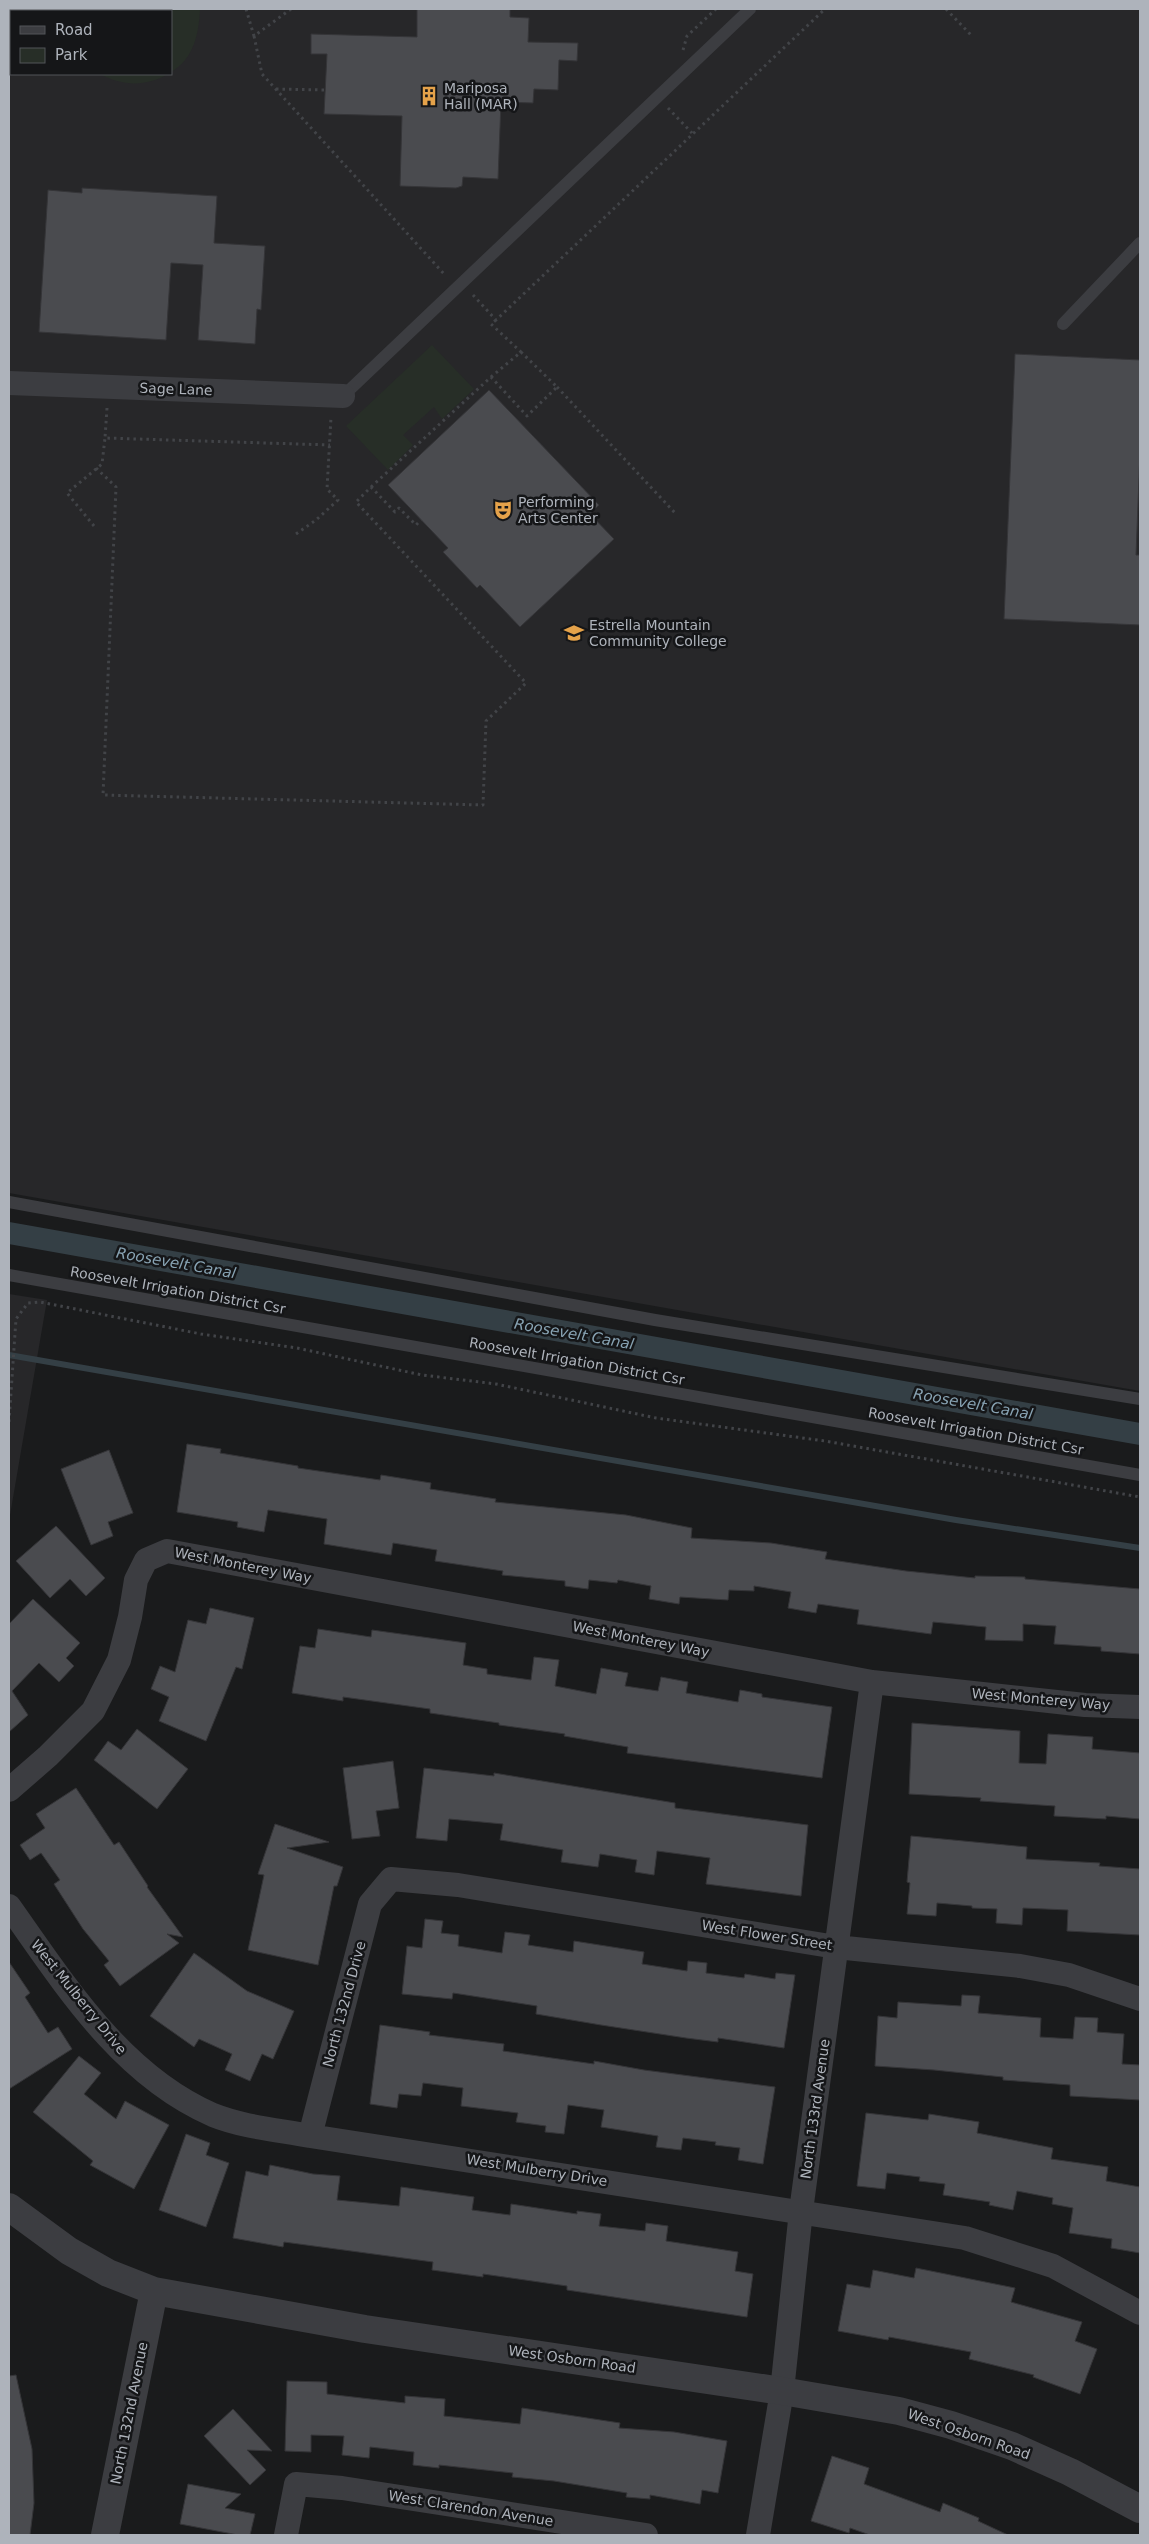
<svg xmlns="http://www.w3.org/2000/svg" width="1149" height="2544" viewBox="0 0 1149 2544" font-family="'DejaVu Sans',sans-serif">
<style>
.built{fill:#272729;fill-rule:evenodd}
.green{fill:#272e27}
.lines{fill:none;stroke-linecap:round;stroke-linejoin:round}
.stream{stroke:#343f45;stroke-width:6}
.canal{stroke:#343f45;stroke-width:22}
.building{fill:#4a4b4f;stroke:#353538}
.path{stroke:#424448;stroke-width:3;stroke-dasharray:2.5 4;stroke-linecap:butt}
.service{stroke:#3c3d41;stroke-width:12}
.minor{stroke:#3c3d41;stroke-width:24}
.tertiary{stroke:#3c3d41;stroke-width:28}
.labels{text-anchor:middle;stroke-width:5;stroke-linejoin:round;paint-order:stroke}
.poi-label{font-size:14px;fill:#aeb3bb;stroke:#151618;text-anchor:start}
.street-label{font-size:14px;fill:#aeb3bb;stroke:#151618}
.water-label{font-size:15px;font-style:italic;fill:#88a3b3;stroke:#151618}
</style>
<rect width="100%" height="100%" fill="#1a1b1c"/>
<path class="built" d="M9 9H1140V1391L9 1193ZM11 11H171V74H11Z
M9 1294 47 1300 9 1521Z"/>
<path class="green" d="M69 9H200C199 33 194 59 171 72V11H69Z
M100 74H168C146 87 122 86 100 74Z
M432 345 474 389 442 419 434 407 403 435 413 445 388 470 346 426Z"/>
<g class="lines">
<path class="stream" d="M9 1355 956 1520 1140 1548"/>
<path class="canal" d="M9 1233 1140 1434"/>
</g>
<path class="building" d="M417 9H510V17L529 18 528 42 578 43 577 61 559 60 558 90 534 89 533 103 501 102 498 179 463 177 462 186 456 188 400 186 402 116 324 114 327 54H311V34L417 37Z
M82 188 217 196 214 243 265 246 261 310 257 309 255 344 198 340 203 265 171 263 166 340 39 332 48 190 82 193Z
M1015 354 1140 360V452L1136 555H1140V625L1004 619Z
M489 390 599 505 590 514 614 539 520 627 480 585 477 588 443 552 448 548 388 485Z
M187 1444 221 1449 220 1453 298 1466V1468L380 1480 381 1475 431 1483 430 1489 496 1499 495 1502 626 1515 692 1528 691 1538 771 1543 827 1552 825 1559 906 1571 975 1578V1576L1025 1577V1579L1140 1589V1654L1101 1651V1647L1054 1644 1056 1626 1023 1624V1641L985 1640 986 1627 933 1622 931 1634 857 1624 859 1610 818 1604 816 1613 788 1608 791 1592 754 1586V1591L729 1590 728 1600 680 1597 679 1604 649 1599 651 1586 618 1580 617 1583 589 1580 588 1589 565 1586V1581L502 1575 503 1571 435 1561 437 1550 393 1543 391 1555 324 1544 327 1519 268 1510 264 1532 237 1527 238 1522 177 1512Z
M109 1450 133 1513 108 1522 113 1536 91 1545 61 1469Z
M56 1526 105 1578 86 1596 70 1579 50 1598 16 1561Z
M33 1599 80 1643 66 1658 74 1666 59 1682 39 1663 12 1691 28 1715 9 1732V1624Z
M210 1608 254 1618 242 1669 236 1667 206 1741 159 1721 169 1697 151 1689 160 1666 175 1672 188 1620 206 1624Z
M318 1629 371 1637 372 1630 466 1643 463 1665 487 1669V1674L531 1680 534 1657 559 1660 555 1686 596 1694 601 1668 628 1673 625 1686 658 1691 661 1677 688 1682 686 1693 738 1702 740 1690 762 1694V1697L832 1707 822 1778 627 1753 628 1747 564 1736 565 1734 499 1725V1723L430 1713V1709L343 1697V1701L292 1693 300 1646 315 1648Z
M912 1723 1020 1731 1019 1763 1046 1764 1048 1734 1093 1737 1092 1749 1140 1753V1819L1106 1816V1819L1054 1816 1055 1806 980 1801 981 1798 909 1794Z
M137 1729 188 1769 157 1809 94 1760 108 1741 121 1750Z
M393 1761 399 1808 376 1811 380 1836 352 1839 343 1768Z
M424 1768 494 1776V1773L675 1803V1808L808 1825 801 1896 706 1884 710 1858 657 1851 654 1875 635 1872 637 1860 600 1854 598 1867 561 1862 563 1850 500 1840 503 1824 449 1819 447 1841 416 1838Z
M76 1788 114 1845 119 1842 148 1886 147 1887 183 1937 167 1934 179 1943 120 1986 104 1965 109 1961 83 1929 54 1884 60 1880 41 1853 30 1860 20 1845 45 1828 36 1814Z
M275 1824 329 1842 287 1848 343 1867 337 1886H334L318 1965 248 1950 264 1875 258 1874Z
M911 1836 1027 1847 1026 1859 1100 1863 1099 1866 1140 1869V1935L1067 1931 1068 1910 1023 1908 1022 1925 996 1923 997 1909 972 1908V1906L937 1903 936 1916 907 1914 910 1883 907 1882Z
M425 1919 443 1921 441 1933 459 1935 458 1946 502 1953 505 1932 530 1935 528 1945 573 1952 574 1941 644 1952 642 1964 687 1971 688 1961 707 1963 706 1973 744 1978 745 1974 775 1979 776 1973 795 1975 784 2048 718 2038V2042L686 2038 601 2025 536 2014 537 2006 453 1993 452 1999 402 1994 407 1946 422 1948Z
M194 1953 247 1991 294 2011 273 2059 262 2054 250 2081 225 2070 232 2054 199 2039 194 2047 150 2016Z
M9 1962 30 1993 25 1997 48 2033 58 2027 72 2049 9 2089Z
M962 1995 980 1996 978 2013 1041 2018 1040 2037 1073 2039 1075 2017 1098 2018 1097 2032 1124 2034 1122 2064 1140 2065V2100L1070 2096V2085L1003 2080V2077L934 2070 875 2066 878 2016 897 2018 898 2002 961 2006Z
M380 2025 430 2032 429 2035 504 2044 503 2051 594 2064V2061L644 2070 775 2087 763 2164 738 2160 740 2148 715 2145 716 2142 683 2138 681 2150 656 2147 658 2136 601 2127 604 2110 568 2105 564 2134 545 2132 546 2126 516 2122 518 2113 461 2106 463 2088 423 2083 421 2096 399 2094 397 2108 370 2104Z
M79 2056 101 2073 84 2094 116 2119 125 2101 169 2125 134 2189 90 2165 93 2161 33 2112Z
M866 2113 928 2120 929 2114 979 2122 977 2133 1053 2148 1051 2159 1108 2167 1106 2181 1140 2187V2253L1111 2248 1112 2239 1069 2233 1073 2208 1052 2204 1053 2198 1017 2191 1013 2210 989 2205 990 2202 943 2195 945 2184 919 2181 920 2177 887 2173 885 2189 857 2186Z
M186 2134 210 2143 206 2155 229 2163 206 2227 159 2210Z
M270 2165 313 2174 340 2176 337 2200 399 2206 401 2187 474 2197 472 2210 510 2215 511 2204 577 2214V2211L601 2214 599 2226 645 2231 646 2223 668 2226 666 2241 738 2252 735 2271 753 2274 747 2317 567 2290V2286L483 2274V2277L432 2270 433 2262 284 2242 283 2247 233 2238 246 2171 268 2176Z
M916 2268 1015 2288 1011 2302 1082 2322 1075 2341 1097 2349 1080 2394 1033 2377 1034 2375 969 2359 971 2352 889 2337 888 2340 838 2331 847 2284 870 2288 873 2270 914 2278Z
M16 2375 32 2449 34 2503 30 2535H9V2376Z
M287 2381 327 2382V2394L405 2403V2396L445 2399 444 2416 520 2424 522 2408 620 2423 619 2428 674 2432 727 2441 718 2493 702 2490 700 2504 650 2495V2499L626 2497 627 2493 554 2481 512 2477 513 2473 439 2465V2468L413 2465 414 2452 370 2447 369 2458 342 2455 344 2436 311 2435V2452L285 2451Z
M233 2409 272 2451 247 2450 266 2470 250 2485 204 2436Z
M832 2456 869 2468 864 2484 940 2512 943 2503 979 2518 978 2521 1008 2535H870L850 2528 849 2533 811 2521Z
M188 2484 241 2494 225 2508 255 2514 250 2535H238L180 2524Z"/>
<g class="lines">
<path class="path" d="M11 9 12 11
M246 9 254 36 291 9
M946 9 971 35
M254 36 262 74 445 275
M683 50 687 36 716 9
M9 70H11
M276 89 325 90
M668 108 692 133
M473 295 496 320 825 9
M496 320 491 324 521 352
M557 387 676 514
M107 408 105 438 330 445
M96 468 116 487 103 795 483 805 486 721 526 683 356 502 371 487 395 512 399 508 416 525 421 520
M371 487 491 377 527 416 557 387 521 352 491 377
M94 526 67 493 102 464 105 438
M296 534 316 520 338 500 327 489 331 417
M9 1422 16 1319 28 1303 40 1302 201 1334 297 1348 422 1375 496 1384 656 1418 825 1441 1140 1497"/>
<path class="service" d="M1063 324 1140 243
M343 396 750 9
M9 1202 655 1320 1140 1399
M9 1275 1140 1475"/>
<path class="minor" d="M9 383 343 396
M9 1790 48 1756 93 1711 119 1660 130 1617 136 1580 146 1560 167 1551 872 1682 1085 1705 1140 1707
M9 1906C65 1985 121 2075 213 2115 243 2127 278 2130 310 2136L965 2238 1053 2266 1140 2313
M310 2136 370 1904 391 1879 458 1885 836 1947 1020 1966 1069 1975 1140 1999
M286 2535 296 2484 342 2488 646 2535
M758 2535 782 2391 801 2211 872 1682"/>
<path class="tertiary" d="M9 2207 69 2251 108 2273 154 2291 365 2329 782 2391 899 2411 951 2425 1012 2446 1070 2472 1140 2509
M105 2535 154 2291"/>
</g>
<defs>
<symbol id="building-bare" viewBox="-9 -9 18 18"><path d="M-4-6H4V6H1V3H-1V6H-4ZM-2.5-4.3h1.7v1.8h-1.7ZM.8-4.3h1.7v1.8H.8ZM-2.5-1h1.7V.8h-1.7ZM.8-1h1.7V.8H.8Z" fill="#e5a24a" stroke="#151618" stroke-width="2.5" paint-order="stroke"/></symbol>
<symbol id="theatre-bare" viewBox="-9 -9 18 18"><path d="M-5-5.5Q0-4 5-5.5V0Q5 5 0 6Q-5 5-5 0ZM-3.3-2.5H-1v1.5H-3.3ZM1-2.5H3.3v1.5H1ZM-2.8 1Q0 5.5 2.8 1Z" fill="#e5a24a" stroke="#151618" stroke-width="2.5" paint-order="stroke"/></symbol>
<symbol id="university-bare" viewBox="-9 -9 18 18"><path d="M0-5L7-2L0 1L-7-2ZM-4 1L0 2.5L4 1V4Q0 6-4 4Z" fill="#e5a24a" stroke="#151618" stroke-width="2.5" paint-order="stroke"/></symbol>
</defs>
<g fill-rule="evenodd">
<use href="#building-bare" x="415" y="82" width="28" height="28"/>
<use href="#theatre-bare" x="489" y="496" width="28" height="28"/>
<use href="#university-bare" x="560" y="619" width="28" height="28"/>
</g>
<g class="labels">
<g class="poi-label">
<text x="444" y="93">Mariposa<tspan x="444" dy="16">Hall (MAR)</tspan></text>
<text x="518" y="507">Performing<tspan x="518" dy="16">Arts Center</tspan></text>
<text x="589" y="630">Estrella Mountain<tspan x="589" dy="16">Community College</tspan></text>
</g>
<g class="street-label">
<text transform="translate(176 389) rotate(2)" y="5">Sage Lane</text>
<text transform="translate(178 1290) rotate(10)" y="5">Roosevelt Irrigation District Csr</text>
<text transform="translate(577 1361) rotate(10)" y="5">Roosevelt Irrigation District Csr</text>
<text transform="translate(976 1431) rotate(10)" y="5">Roosevelt Irrigation District Csr</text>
<text transform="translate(243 1565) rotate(11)" y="5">West Monterey Way</text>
<text transform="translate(641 1639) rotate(11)" y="5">West Monterey Way</text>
<text transform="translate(1041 1699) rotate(5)" y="5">West Monterey Way</text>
<text transform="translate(767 1935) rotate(9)" y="5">West Flower Street</text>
<text transform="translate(79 1997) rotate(51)" y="5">West Mulberry Drive</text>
<text transform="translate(344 2004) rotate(-75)" y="5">North 132nd Drive</text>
<text transform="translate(815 2109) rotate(-82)" y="5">North 133rd Avenue</text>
<text transform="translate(537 2170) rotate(9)" y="5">West Mulberry Drive</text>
<text transform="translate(572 2359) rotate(8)" y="5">West Osborn Road</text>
<text transform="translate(129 2413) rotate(-79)" y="5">North 132nd Avenue</text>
<text transform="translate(969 2434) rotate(19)" y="5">West Osborn Road</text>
<text transform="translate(471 2508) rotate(9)" y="5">West Clarendon Avenue</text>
</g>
<g class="water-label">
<text transform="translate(176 1263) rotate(10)" y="5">Roosevelt Canal</text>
<text transform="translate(574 1334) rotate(10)" y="5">Roosevelt Canal</text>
<text transform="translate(973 1404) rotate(10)" y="5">Roosevelt Canal</text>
</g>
</g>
<rect width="1149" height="2544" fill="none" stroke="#aeb3bb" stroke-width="20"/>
<rect x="10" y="10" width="162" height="65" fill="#151618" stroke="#525559"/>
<rect x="20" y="26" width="25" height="8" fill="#3c3d41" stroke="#525559"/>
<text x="55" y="35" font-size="15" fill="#aeb3bb">Road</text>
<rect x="20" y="48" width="25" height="15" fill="#272e27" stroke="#525559"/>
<text x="55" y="60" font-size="15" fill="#aeb3bb">Park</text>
</svg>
